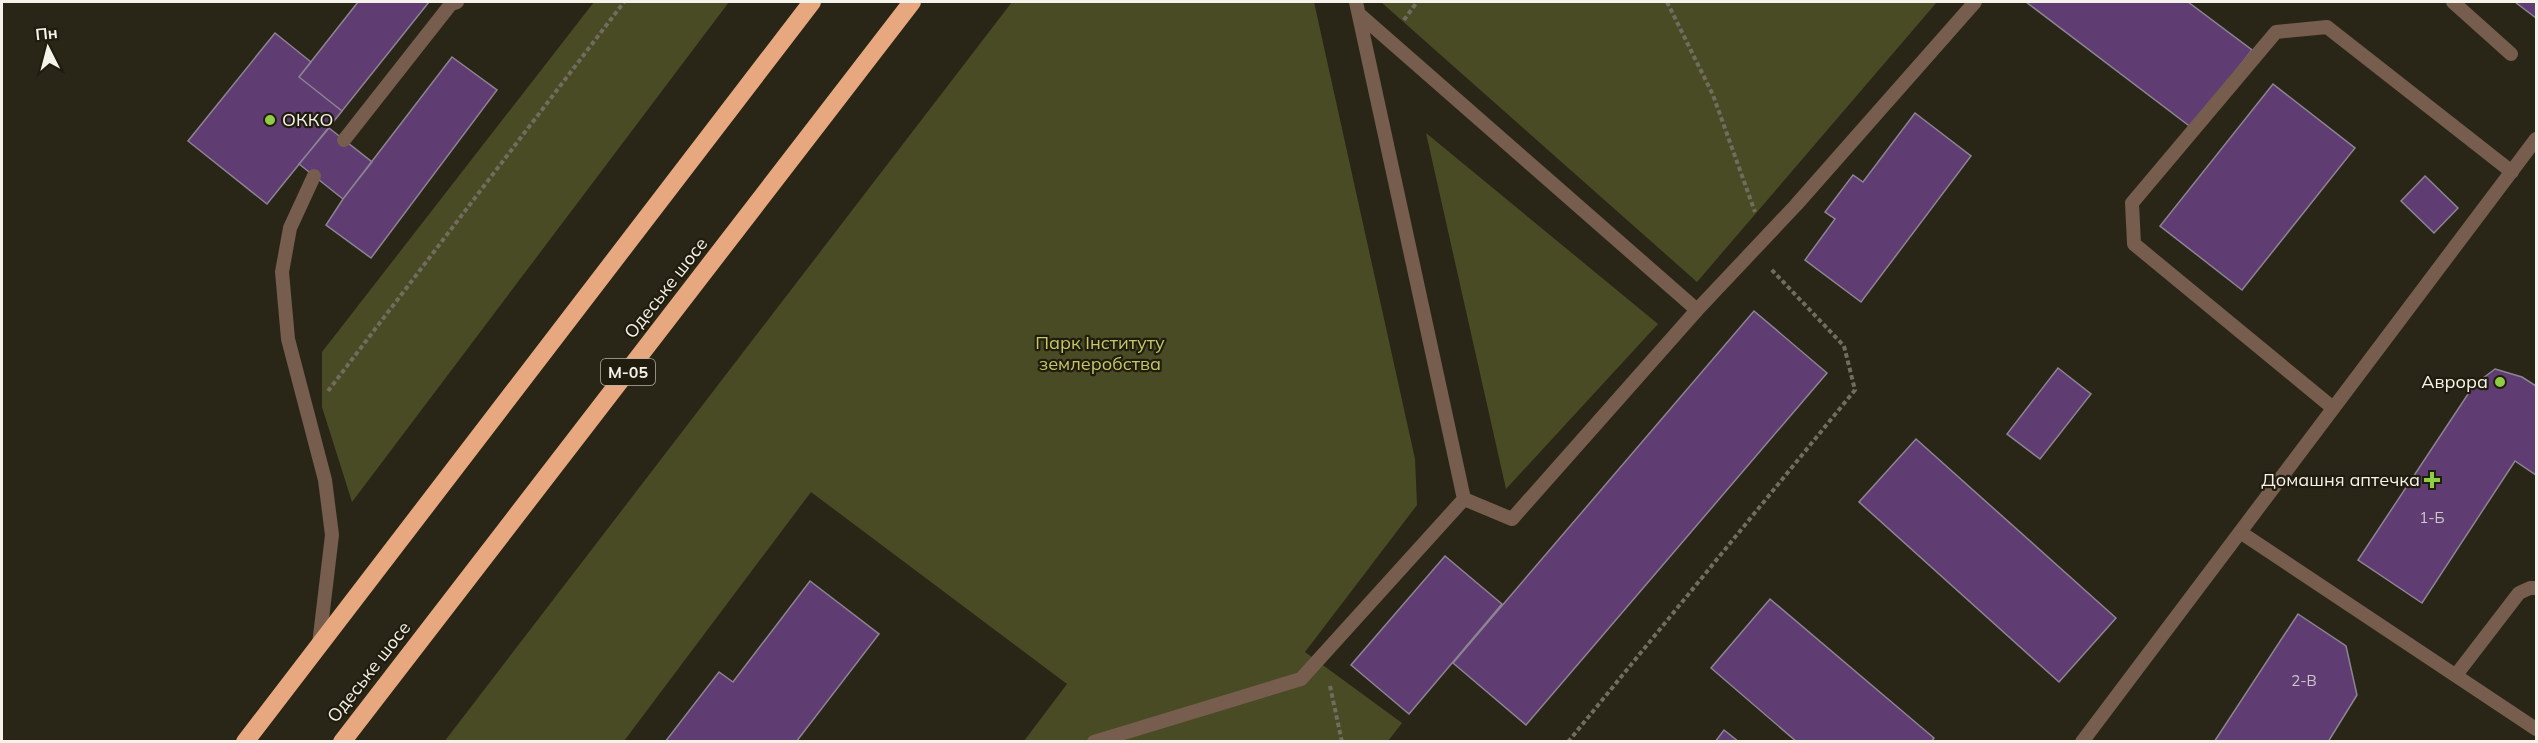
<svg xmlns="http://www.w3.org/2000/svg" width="2538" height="743" viewBox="0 0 2538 743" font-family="Mulish,sans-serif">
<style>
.green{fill:#494b25}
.building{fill:#5f3d72;stroke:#8d8493;stroke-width:1.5}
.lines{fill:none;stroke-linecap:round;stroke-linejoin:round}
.path{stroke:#706c5f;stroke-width:4;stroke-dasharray:4.5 3;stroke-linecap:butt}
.lane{stroke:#765d4d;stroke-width:14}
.highway{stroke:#e7a87f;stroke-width:18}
.poi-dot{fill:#8fcd42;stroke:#201c0e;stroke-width:2}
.labels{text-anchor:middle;stroke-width:4.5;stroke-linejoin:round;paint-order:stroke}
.number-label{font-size:15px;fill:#d0c6cb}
.shield{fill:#201c0e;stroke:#b5b2a7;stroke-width:1.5}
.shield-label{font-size:16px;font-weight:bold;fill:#f5f3e9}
.poi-label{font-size:18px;fill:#f5f3e9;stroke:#201c0e;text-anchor:end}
.street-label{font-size:18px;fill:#f5f3e9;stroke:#201c0e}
.park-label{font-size:18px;fill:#c4c764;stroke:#201c0e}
</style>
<rect width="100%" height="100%" fill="#2a2617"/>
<path class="green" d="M594 2H729L352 502 322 407V352Z
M1012 2H1314L1415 459 1417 505 1305 652 1402 723 1388 741H1024L1067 684 811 492 624 741 444 742Z
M1381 2H1937L1697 282Z
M1426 133 1658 324 1506 489Z"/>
<path class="building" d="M358 2H429L342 111 299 77Z
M2026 2H2188L2252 50 2192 128Z
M2515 2H2536V18Z
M275 33 311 62 299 77 342 111 267 204 188 141Z
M452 57 497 90 371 258 326 225 343 199Z
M2273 84 2355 148 2242 290 2160 226Z
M1915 113 1971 156 1861 302 1805 260 1835 219 1825 212 1853 175 1863 182Z
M329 128 372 162 343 199 299 164Z
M2425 176 2458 208 2434 233 2401 201Z
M1754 311 1827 373 1526 725 1453 663Z
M2058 368 2091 394 2040 459 2007 434Z
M2495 369 2522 377 2536 386V475L2515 461 2422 603 2358 560 2474 385Z
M1916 439 2116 618 2059 682 1859 502Z
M1445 556 1502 604 1409 714 1351 665Z
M810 581 879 634 796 742H665L719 672 733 682Z
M1770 599 1934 738 1931 742H1797L1711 668Z
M2298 614 2346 646 2357 695 2328 742H2214Z
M1724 730 1739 742H1715Z"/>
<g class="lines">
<path class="path" d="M1667 2 1713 95 1755 212
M1404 20 1417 2
M328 391 624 2
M1330 686 1342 742
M1568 742 1855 390 1844 346 1771 269"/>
<path class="lane" d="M1356 2 1464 499 1512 519 1697 310 1359 14
M2453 2 2511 54
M344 140 451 4 457 2
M314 176 290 228 282 272 288 339 325 480 332 535 319 644
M1697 310 1796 205 1975 2
M2333 408 2134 244 2132 203 2276 32 2327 27 2512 172
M2240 532 2536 729
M2456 675 2519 593 2530 588H2536
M1094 742 1301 679 1464 499
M2082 742 2536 139"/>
<path class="highway" d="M245 742 812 2
M342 742 912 2"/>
</g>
<g class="poi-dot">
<circle cx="270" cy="120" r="6"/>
<circle cx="2500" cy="382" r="6"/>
<path d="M2429 471h6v6h6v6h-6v6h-6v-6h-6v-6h6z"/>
</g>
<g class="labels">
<g class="number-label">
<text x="2432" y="523">1-Б</text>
<text x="2304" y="686">2-В</text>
</g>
<rect class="shield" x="601" y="359" width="54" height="26" rx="4.5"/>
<g class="shield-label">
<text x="628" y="378">М-05</text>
</g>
<g class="poi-label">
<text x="282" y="126" text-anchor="start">ОККО</text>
<text x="2488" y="388">Аврора</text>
<text x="2420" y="486">Домашня аптечка</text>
</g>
<g class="street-label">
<text transform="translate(666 288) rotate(-52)" y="6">Одеське шосе</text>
<text transform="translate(369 672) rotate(-52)" y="6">Одеське шосе</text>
</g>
<g class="park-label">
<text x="1100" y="349">Парк Інституту<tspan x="1100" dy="21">землеробства</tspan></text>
</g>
</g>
<rect width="2538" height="743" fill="none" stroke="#f5f3e9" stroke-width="6"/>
<g transform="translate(48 48) rotate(354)" stroke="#201c0e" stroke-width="4.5" paint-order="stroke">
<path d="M0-4.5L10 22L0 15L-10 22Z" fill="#f5f3e9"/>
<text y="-9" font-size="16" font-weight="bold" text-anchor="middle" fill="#f5f3e9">Пн</text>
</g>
</svg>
